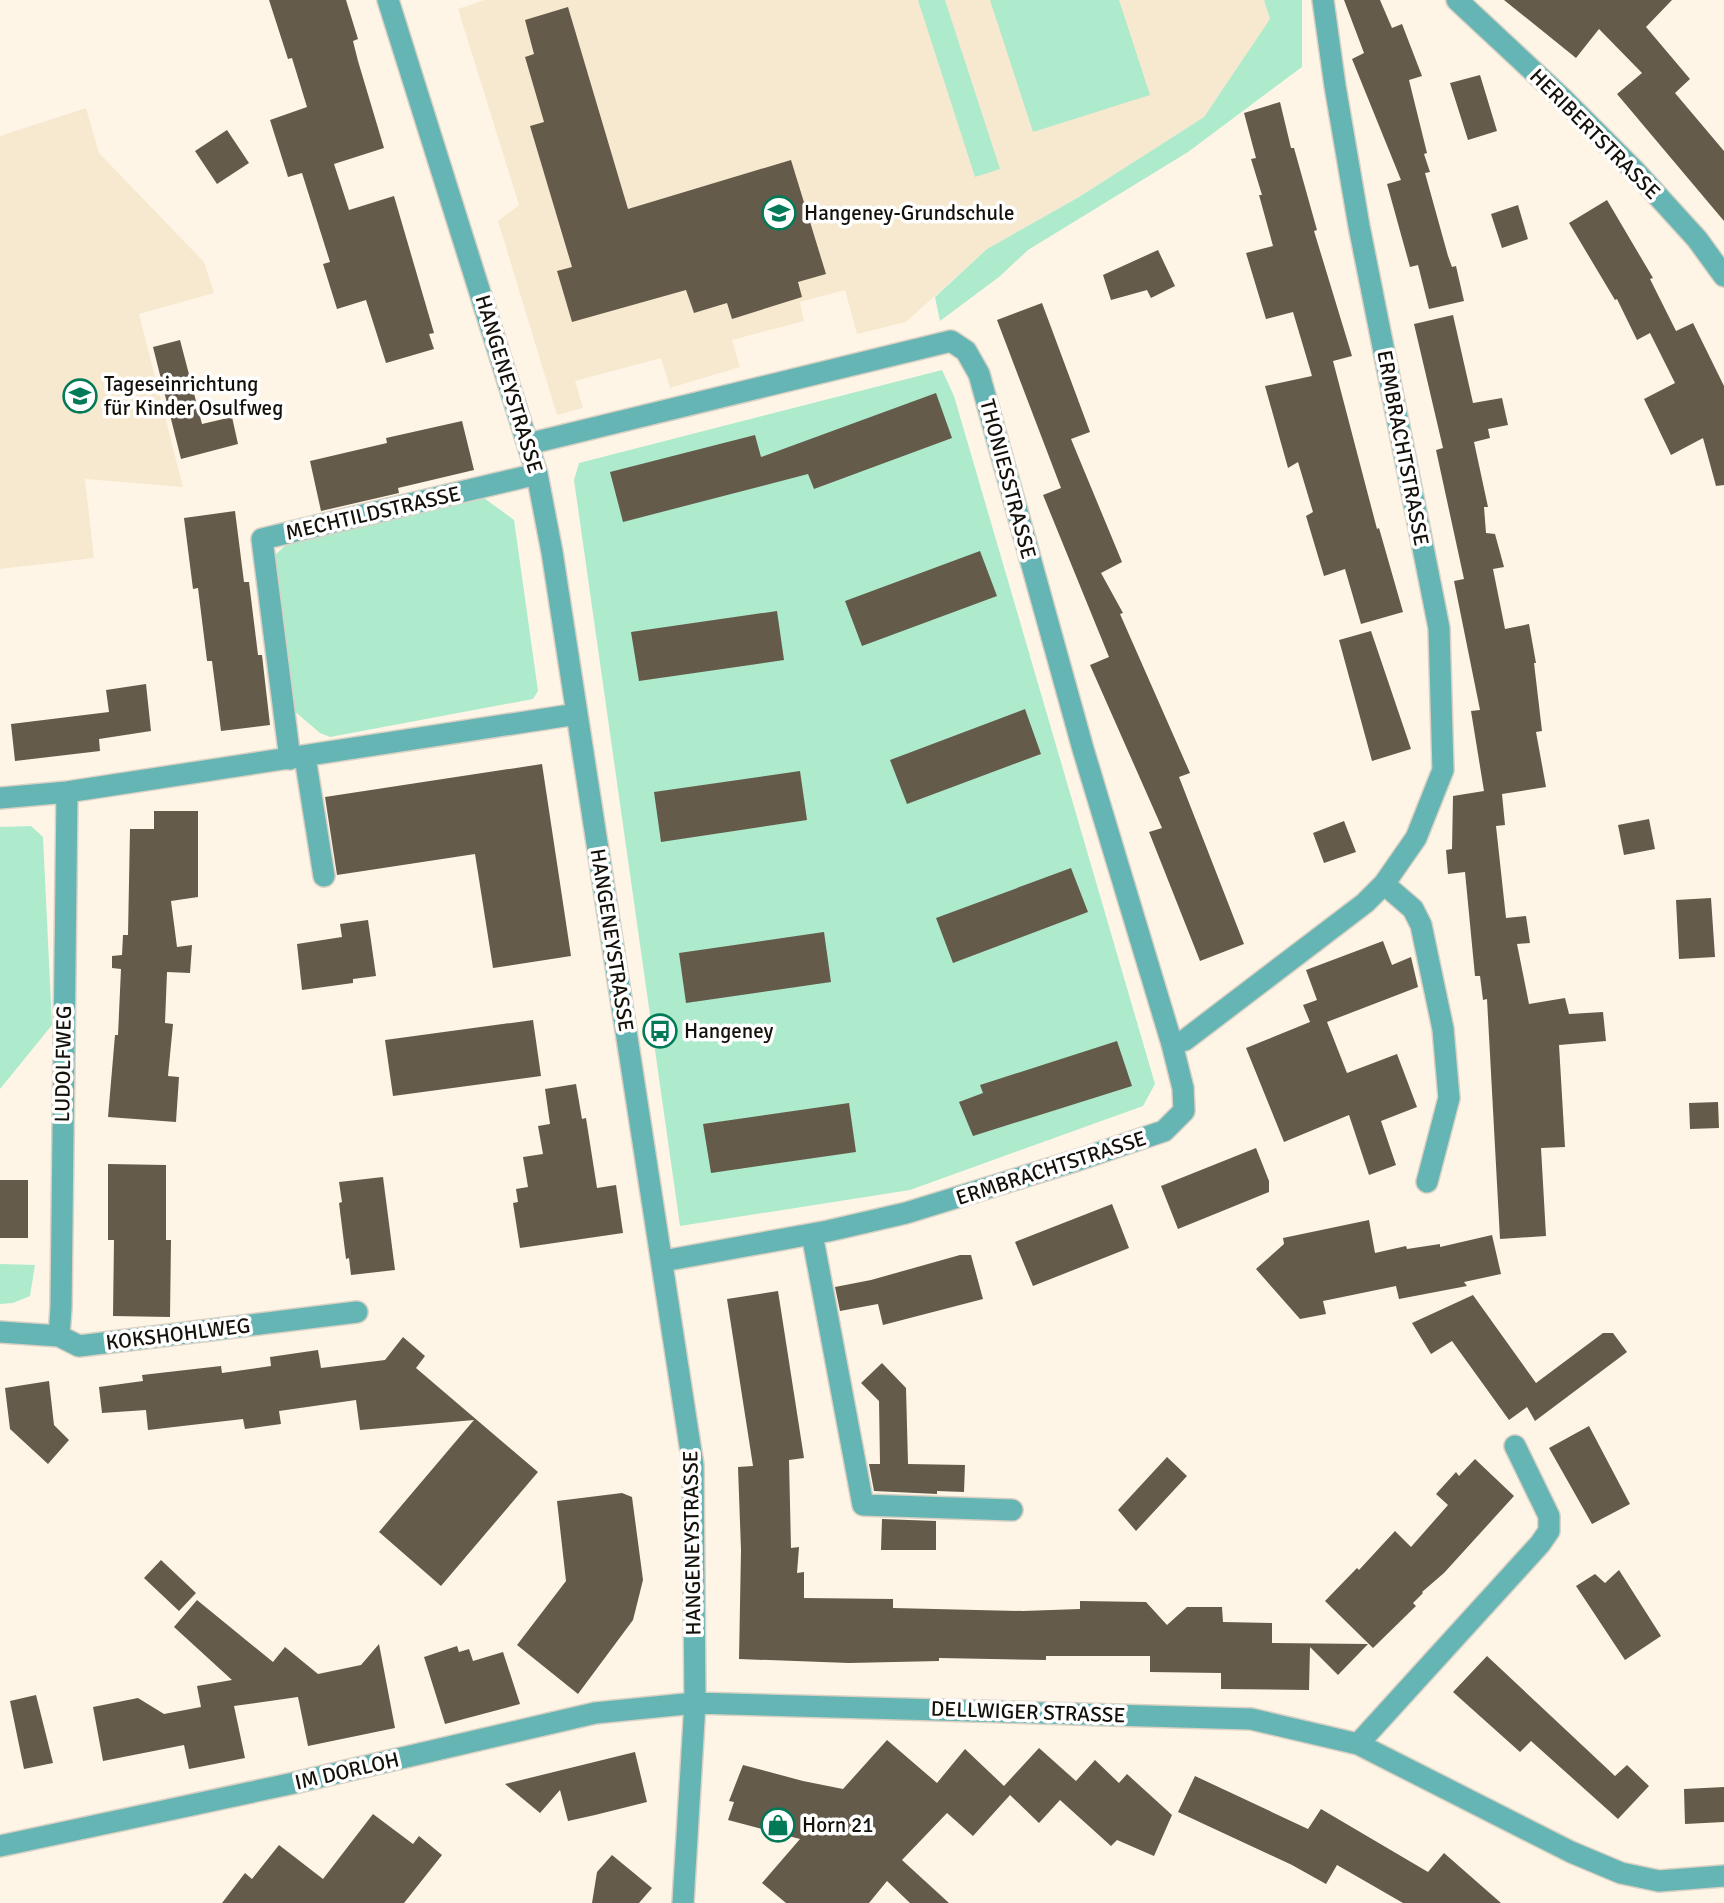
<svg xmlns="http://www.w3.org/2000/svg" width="1724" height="1903" viewBox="0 0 1724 1903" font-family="Signika,sans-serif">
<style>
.built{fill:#f7e9cf}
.green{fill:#aeeacc}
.building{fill:#655b4b}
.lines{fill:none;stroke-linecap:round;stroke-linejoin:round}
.minor-casing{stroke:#d9d1c3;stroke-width:24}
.minor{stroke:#65b5b5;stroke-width:21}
.labels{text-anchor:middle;stroke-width:7;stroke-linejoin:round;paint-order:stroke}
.street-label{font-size:21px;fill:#14110a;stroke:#fff}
.poi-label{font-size:21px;fill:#14110a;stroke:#fff;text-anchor:start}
</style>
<rect width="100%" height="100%" fill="#fef5e6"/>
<path class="built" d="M485 0H1264L1271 18 1204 117 1079 197 987 249 906 322 857 334 845 290 800 302 804 321 732 340 740 367 670 388 661 358 575 381 583 408 557 415 498 221 519 205 458 9Z
M86 108 99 153 204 262 214 293 139 314 183 487 85 479 94 558 0 569V136Z"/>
<path class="green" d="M918 0H945L1000 169 975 177Z
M990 0H1119L1150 95 1033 132Z
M1264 0H1302V67L1188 152 1028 250 999 277 940 321 935 297 987 249 1079 197 1204 117 1270 19Z
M942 370 954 396 1155 1084 1143 1106 910 1190 680 1226 574 480 579 463Z
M484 498 514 520 538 691 533 699 330 737 320 733 293 710 273 557 289 542Z
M31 826 43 837 52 1025 0 1089V827Z
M0 1264 35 1265 30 1296 13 1303 0 1304Z"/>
<path class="building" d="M269 0H346L358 39 353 41 358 61 384 148 334 164 349 210 394 196 434 333 429 334 434 349 386 363 366 300 337 309 323 264 330 262 302 173 288 177 270 120 307 107 292 58 288 59Z
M1344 0H1380L1392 28 1402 24 1422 76 1409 80 1427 153 1424 154 1430 172 1425 173 1448 256 1452 267 1456 266 1464 301 1429 309 1418 265 1410 267 1387 184 1401 180 1352 59 1364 53Z
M1504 0H1672L1646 27 1690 79 1675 93 1724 151V221L1617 94 1642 73 1599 29 1576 58Z
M568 7 628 209 791 160 826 274 798 282 802 297 732 319 727 303 694 313 686 290 572 322 557 271 572 267 530 126 544 122 525 57 534 54 525 20Z
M1480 75 1497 131 1468 140 1450 83Z
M1280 102 1291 148H1294L1317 230 1314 231 1352 356 1333 361 1377 529 1379 528 1403 612 1361 624 1345 569 1324 576 1306 516 1313 512 1298 462 1288 468 1265 386 1312 376 1293 312 1266 319 1246 253 1273 246 1259 195H1262L1251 159 1256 158 1244 113Z
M227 130 249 163 217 184 195 151Z
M1607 200 1653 278 1650 279 1676 331 1693 323 1724 386V485L1716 486 1703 438 1671 455 1644 399 1675 383 1650 333 1637 340 1617 299 1615 300 1569 223Z
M1518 205 1528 239 1502 248 1491 214Z
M1158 250 1175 286 1151 298 1147 290 1111 300 1103 275Z
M1042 303 1090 432 1071 439 1122 562 1101 573 1123 613 1120 614 1190 773 1179 777 1244 944 1200 961 1149 832 1162 828 1090 665 1109 657 1043 495 1061 488 997 320Z
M1453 315 1473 403 1502 398 1508 425 1488 429 1490 438 1474 442 1488 507H1484L1486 533 1495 534 1504 567 1493 569 1505 629 1529 624 1536 663H1534L1542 731 1536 732 1546 787 1502 794 1505 825 1496 826 1506 918 1526 916 1530 943 1517 944 1529 1004 1565 998 1569 1014 1603 1012 1606 1041 1559 1045 1565 1147 1541 1148 1546 1236 1500 1239 1487 999 1483 1000 1480 976H1475L1465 872 1448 874 1446 850 1452 849 1453 796 1484 791 1471 711 1480 710 1454 581 1464 579 1436 450 1443 448 1414 324Z
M180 340 202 424 232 417 238 444 181 459 153 347Z
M936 393 952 438 814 489 808 474 623 522 610 472 755 435 761 457Z
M462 421 474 470 398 488 399 493 321 511 310 461 387 443 386 438Z
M235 511 244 582H249L258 655H262L270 725 221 731 212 661H207L198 588 193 589 184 518Z
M980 551 997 596 862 646 845 601Z
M777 611 784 660 639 681 631 632Z
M1371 631 1411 749 1372 761 1339 640Z
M146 684 151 731 99 739 100 751 15 761 11 724 109 712 106 690Z
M1025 709 1041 754 907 804 890 760Z
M542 764 571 956 493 968 475 854 337 875 325 797Z
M800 771 807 820 661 842 654 792Z
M154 811H198V897L171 901 177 947 192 945 190 973 167 972 165 1023 173 1024 168 1076 179 1077 176 1122 108 1117 115 1035H118L121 969 112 968V956L122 955 123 935H128L130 829H154Z
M1649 819 1655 849 1624 855 1618 825Z
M1344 821 1356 852 1324 863 1313 833Z
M1071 868 1088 912 953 963 936 918Z
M1711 898 1715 957 1679 959 1676 900Z
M368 920 376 976 353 979V983L302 990 297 944 342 937 340 924Z
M824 932 831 982 686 1003 679 953Z
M1383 941 1392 965 1411 957 1418 987 1327 1022 1347 1073 1397 1054 1417 1107 1381 1121 1396 1165 1369 1175 1349 1115 1284 1142 1246 1048 1310 1022 1303 1005 1317 1000 1306 970Z
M533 1020 541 1076 393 1096 385 1040Z
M1117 1041 1132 1086 973 1136 959 1102 983 1093 980 1085Z
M576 1084 582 1119 586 1118 597 1188 616 1185 623 1233 520 1248 513 1203 518 1202 516 1189 528 1187 523 1157 543 1154 538 1126 550 1124 545 1089Z
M1718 1102 1719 1128 1690 1129 1689 1103Z
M849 1103 856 1152 711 1173 703 1124Z
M1256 1148 1269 1181V1192L1178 1229 1161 1186Z
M108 1164 166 1165V1240H171L170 1317 113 1316 114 1240H108Z
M383 1177 395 1270 351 1275 349 1258 346 1259 339 1203 342 1202 339 1182Z
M0 1180H28V1238H0Z
M1112 1204 1129 1248 1033 1286 1015 1242Z
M1369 1220 1375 1253 1406 1246 1407 1249 1440 1244V1247L1492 1235 1501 1274 1464 1282 1467 1286 1399 1299 1396 1286 1323 1301 1326 1314 1300 1319 1256 1269 1284 1244 1283 1238Z
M960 1255H971L983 1299 883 1325 878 1304 840 1311 835 1287 871 1280Z
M778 1291 804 1458 789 1460 791 1548 799 1547 797 1573 804 1572V1598L893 1599V1608L1023 1611 1080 1609V1601L1146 1602 1167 1625 1187 1607H1222L1223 1622 1272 1623V1643L1368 1644 1338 1675 1310 1647 1309 1690 1221 1689V1673L1150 1672V1656H1046V1660L939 1658V1661L849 1663 739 1659 741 1550 738 1467 753 1466 727 1299Z
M1473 1295 1536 1383 1603 1333H1613L1627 1352 1535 1421 1527 1407 1509 1420 1452 1341 1431 1354 1412 1323Z
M403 1337 425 1356 416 1368 538 1472 441 1586 379 1532 474 1420 360 1430 356 1400 279 1411 281 1424 245 1429 243 1419 148 1430 146 1410 102 1413 99 1387 143 1381 142 1375 221 1366 222 1373 271 1366 270 1357 318 1350 321 1368 385 1360Z
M882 1363 906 1388 908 1464 965 1465 964 1492 937 1491V1494L874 1491 869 1464H880L879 1401 861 1383Z
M49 1381 54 1425 69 1440 48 1464 10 1429 5 1388Z
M1589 1426 1630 1504 1592 1524 1549 1448Z
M1167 1457 1187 1476 1136 1531 1118 1510Z
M1475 1459 1514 1496 1444 1573 1422 1592 1423 1593 1413 1603 1416 1606 1373 1648 1325 1601 1357 1568 1359 1570 1395 1531 1411 1547 1448 1505 1436 1494 1456 1472 1459 1476Z
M622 1493 632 1497 643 1580 633 1620 578 1694 517 1645 566 1581 557 1501Z
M882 1519 936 1521V1550H881Z
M161 1560 196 1593 179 1611 144 1578Z
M1619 1570 1661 1636 1625 1660 1576 1586 1595 1574 1605 1583Z
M197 1600 273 1662 285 1647 318 1674 361 1665 379 1644 395 1728 308 1746 298 1697 234 1706 245 1758 189 1769 184 1745 103 1761 93 1707 138 1698 164 1714 201 1707 197 1686 232 1680 174 1627Z
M457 1646 459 1652 469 1649 473 1661 503 1652 520 1704 445 1724 424 1657Z
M1487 1656 1615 1776 1627 1765 1649 1786 1618 1819 1531 1741 1520 1752 1453 1692Z
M36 1695 53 1763 24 1769 10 1701Z
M887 1740 937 1783 965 1749 1004 1786 1039 1748 1076 1781 1095 1760 1119 1783 1127 1774 1172 1815 1154 1856 1117 1840 1111 1846 1060 1800 1039 1823 1010 1795 973 1836 947 1813 902 1860 949 1903H910L887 1881 869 1903H786L762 1883 800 1839 728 1820 734 1802 729 1801 743 1765 803 1781 843 1789Z
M635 1752 647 1802 595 1815 568 1821 560 1790 540 1813 505 1784Z
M1195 1776 1308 1829 1321 1809 1428 1872 1444 1853 1501 1903H1403L1337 1865 1326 1884 1292 1865 1178 1812Z
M1724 1787V1822L1685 1824 1684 1789Z
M373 1814 413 1844 419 1836 442 1855 404 1903H222L245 1873 252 1879 279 1845 323 1879Z
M612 1855 652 1888 639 1903H592L597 1872Z"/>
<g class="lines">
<defs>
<path id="minor" d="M388 0 537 474 552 552 693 1465 695 1703 683 1903
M1457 0 1562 98 1636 172 1697 239 1724 276
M528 444 951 341 966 351 979 374 1083 749 1172 1044
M305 757 324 876
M290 759 262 539 537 474
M0 798 67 792 577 714
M1384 884 1413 909 1421 925 1443 1029 1449 1098 1427 1182
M812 1234 863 1505 1012 1510
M663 1261 828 1231 906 1213 1078 1160 1164 1131 1184 1111 1183 1088 1172 1044 1185 1040 1365 903 1384 884 1416 838 1443 770 1439 628 1359 226 1335 86 1323 0
M0 1332 59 1336 79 1346 357 1312
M59 1336 61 1308 67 792
M1358 1744 1540 1544 1549 1531V1516L1515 1446
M0 1846 294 1783 595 1713 695 1703 1251 1719 1358 1744 1571 1852 1621 1873 1659 1881 1724 1876"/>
</defs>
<use href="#minor" class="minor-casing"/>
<use href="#minor" class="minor"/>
</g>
<defs>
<symbol id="school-ring" viewBox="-11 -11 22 22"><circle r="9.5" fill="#fff" stroke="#027a57" stroke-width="1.5"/><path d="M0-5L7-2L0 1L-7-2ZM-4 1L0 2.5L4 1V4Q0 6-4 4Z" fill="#027a57"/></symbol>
<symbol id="bus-ring" viewBox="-11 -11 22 22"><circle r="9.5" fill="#fff" stroke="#027a57" stroke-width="1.5"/><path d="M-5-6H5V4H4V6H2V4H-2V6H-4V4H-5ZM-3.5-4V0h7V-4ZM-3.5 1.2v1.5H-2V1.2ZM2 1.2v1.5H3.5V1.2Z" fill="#027a57"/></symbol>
<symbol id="shop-ring" viewBox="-11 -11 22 22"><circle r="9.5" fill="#fff" stroke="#027a57" stroke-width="1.5"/><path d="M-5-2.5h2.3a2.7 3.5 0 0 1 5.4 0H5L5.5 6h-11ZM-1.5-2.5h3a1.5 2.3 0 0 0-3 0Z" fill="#027a57"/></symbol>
</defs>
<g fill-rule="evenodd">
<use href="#school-ring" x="760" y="194" width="38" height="38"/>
<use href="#school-ring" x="61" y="377" width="38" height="38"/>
<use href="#bus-ring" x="641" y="1012" width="38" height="38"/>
<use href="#shop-ring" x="759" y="1806" width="38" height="38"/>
</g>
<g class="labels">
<g class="street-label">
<text transform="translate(1595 134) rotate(45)" y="7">HERIBERTSTRASSE</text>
<text transform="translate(509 384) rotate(73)" y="7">HANGENEYSTRASSE</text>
<text transform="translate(1403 448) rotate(79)" y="7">ERMBRACHTSTRASSE</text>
<text transform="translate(1008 479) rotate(75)" y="7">THONIESSTRASSE</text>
<text transform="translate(373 513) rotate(-13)" y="7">MECHTILDSTRASSE</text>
<text transform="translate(612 940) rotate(81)" y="7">HANGENEYSTRASSE</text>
<text transform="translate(63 1064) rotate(-89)" y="7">LUDOLFWEG</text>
<text transform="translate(1051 1168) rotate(-18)" y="7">ERMBRACHTSTRASSE</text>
<text transform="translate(178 1334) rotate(-7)" y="7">KOKSHOHLWEG</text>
<text transform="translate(692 1543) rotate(-91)" y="7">HANGENEYSTRASSE</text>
<text transform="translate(1028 1712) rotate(2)" y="7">DELLWIGER STRASSE</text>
<text transform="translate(347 1771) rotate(-13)" y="7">IM DORLOH</text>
</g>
<g class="poi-label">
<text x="804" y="220">Hangeney-Grundschule</text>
<text x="104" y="391">Tageseinrichtung<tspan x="104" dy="24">für Kinder Osulfweg</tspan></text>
<text x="684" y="1038">Hangeney</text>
<text x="802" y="1832">Horn 21</text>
</g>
</g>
</svg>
